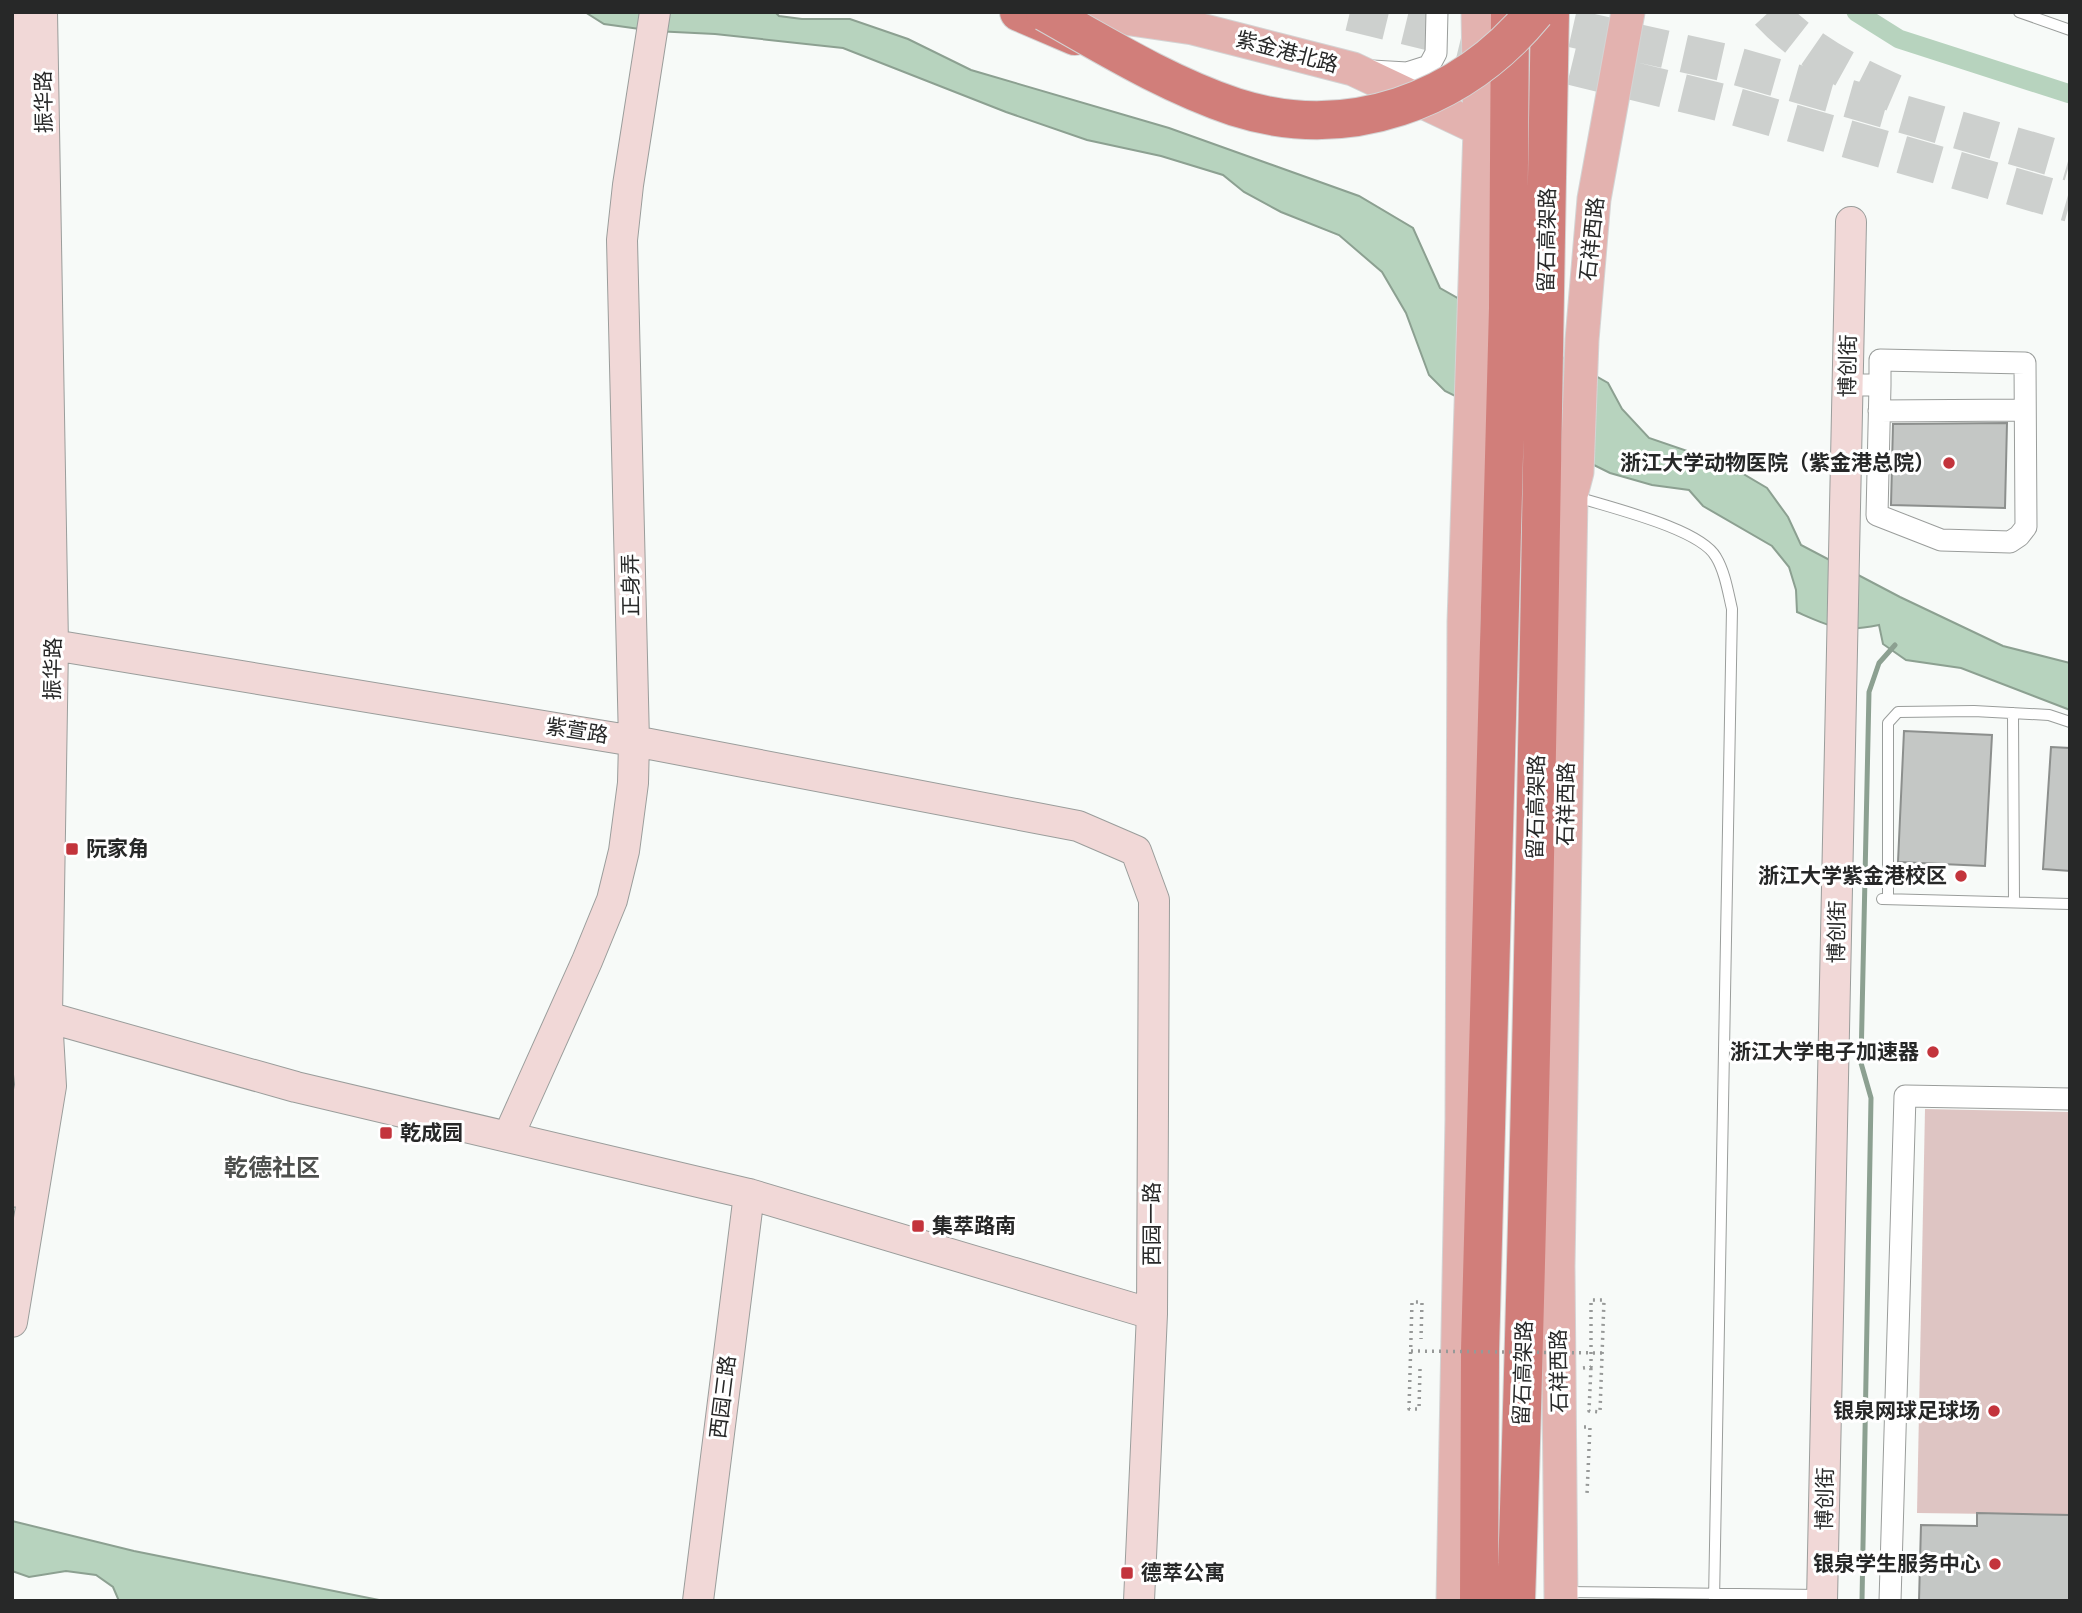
<svg xmlns="http://www.w3.org/2000/svg" width="2082" height="1613" viewBox="0 0 2082 1613" font-family="Signika,'Noto Sans SC',sans-serif">
<style>
.green{fill:#dec5c3}
.water{fill:#b7d3be;stroke:#8ca091;stroke-width:2}
.lines{fill:none;stroke-linecap:round;stroke-linejoin:round}
.stream{stroke:#8ca091;stroke-width:5}
.canal{stroke:#b7d3be;stroke-width:19}
.building{fill:#c4c7c5;stroke:#8c8f8d;stroke-width:2}
.highway-tunnel{stroke:#cdd0ce;stroke-width:38;stroke-dasharray:38 19;stroke-linecap:butt}
.lane-casing{stroke:#9a9d9b;stroke-width:12}
.street-casing{stroke:#9a9d9b;stroke-width:23}
.secondary-casing{stroke:#9a9d9b;stroke-width:32}
.primary-casing{stroke:#d4d4d4;stroke-width:35}
.highway-casing{stroke:#d4d4d4;stroke-width:40}
.path{stroke:#979998;stroke-width:3.5;stroke-dasharray:2 5;stroke-linecap:butt}
.lane{stroke:#fff;stroke-width:10}
.street{stroke:#fff;stroke-width:21}
.secondary{stroke:#f1d8d7;stroke-width:30}
.primary{stroke:#e3b2af;stroke-width:33}
.highway{stroke:#d17e7a;stroke-width:38}
.highway-bridge-casing{stroke:#d4d4d4;stroke-width:40;stroke-linecap:butt}
.path-bridge{stroke:#979998;stroke-width:3.5;stroke-dasharray:2 5;stroke-linecap:butt}
.highway-bridge{stroke:#d17e7a;stroke-width:38}
.poi-dot{fill:#c3343c;stroke:#fff;stroke-width:2.5}
.labels{text-anchor:middle;stroke-width:6;stroke-linejoin:round;paint-order:stroke}
.street-label{font-size:21px;fill:#272828;stroke:#fff}
.poi-label{font-size:21px;font-weight:bold;fill:#272828;stroke:#fff;text-anchor:end}
.quarter-label{font-size:24px;font-weight:bold;fill:#4e504e;stroke:#fff}
</style>
<rect width="100%" height="100%" fill="#f7faf8"/>
<path class="green" d="M1925 1109 2070 1112V1515L1917 1513Z"/>
<path class="water" d="M585 12H775L779 16 802 19H850L908 39 971 70 1169 128 1359 196 1413 228 1440 288 1608 383 1622 409 1649 438 1728 465 1767 488 1788 517 1801 545 1900 597 2003 646 2070 663V710L1961 668 1906 660 1883 644 1879 625C1841 633 1831 627 1797 612L1796 590 1789 567 1772 546 1703 506 1689 490 1652 485 1610 473 1445 391 1429 375 1406 313 1382 272 1339 235 1281 212 1244 192 1223 175 1161 156 1087 140 1006 112 843 48 715 34 654 31 604 24Z
M12 1521 134 1551 384 1601H119L113 1587 96 1575 66 1571 29 1577 12 1571Z"/>
<g class="lines">
<path class="stream" d="M1862 1601 1871 1098 1861 1063 1869 692 1879 663 1895 645"/>
<path class="canal" d="M1856 12 1899 39 2070 94"/>
</g>
<path class="building" d="M2007 423 2005 508 1891 505 1893 424Z
M1904 731 1992 735 1985 866 1898 862Z
M2051 747 2070 748V871L2043 869Z
M1977 1513 2070 1515V1601H1919L1921 1525 1977 1526Z"/>
<g class="lines">
<path class="highway-tunnel" d="M1350 12 1723 103 2070 203
M1769 12C1802 48 1850 74 1894 93
M1517 16 1722 62 2070 162"/>
<defs>
<path id="lane" d="M2019 12 2070 30
M1574 496C1607 507 1700 528 1716 557 1725 572 1728 592 1732 609L1714 1601
M2013 713 2014 902
M1882 899 2070 904
M1888 899V723L1898 712 1974 711 2049 715 2070 722
M1566 1592 1820 1595"/>
<path id="street" d="M1372 71 1407 73 1429 66 1436 53 1437 12
M1848 385H1880V360L2025 363 2026 527 2019 536 2010 542 1941 540 1877 515 1880 385
M1879 411 2025 410
M1890 1601 1905 1096 2070 1099"/>
<path id="secondary" d="M12 641 24 644 53 645 634 741 1078 826 1136 851 1154 900 1152 1314 1139 1601
M30 1018 47 1017 296 1087 749 1194 1152 1314
M508 1137 587 961 612 900 624 851 633 783 634 741 622 240 628 185 655 12
M12 1192 30 1085 24 1018V644L14 12
M12 1322 51 1086 47 1017 53 645 42 12
M698 1601 749 1194
M1822 1601 1851 222"/>
<path id="primary" d="M1083 12 1193 28 1353 69 1480 129
M1453 1601 1462 1119 1464 622 1480 129 1478 12
M1561 1601 1558 1266 1571 495 1577 472 1582 340 1594 199 1628 12"/>
<path id="highway" d="M1019 12 1075 36
M1479 1601 1480 1351 1508 308 1510 14
M1516 1601C1534 1071 1540 542 1550 12"/>
</defs>
<use href="#lane" class="lane-casing"/>
<use href="#street" class="street-casing"/>
<use href="#secondary" class="secondary-casing"/>
<use href="#primary" class="primary-casing"/>
<use href="#highway" class="highway-casing"/>
<path class="path" d="M1583 1368 1591 1367V1300H1604L1600 1412 1589 1411 1591 1367
M1420 1369 1419 1409H1409L1412 1302H1422L1421 1339
M1584 1427H1590L1587 1494"/>
<use href="#lane" class="lane"/>
<use href="#street" class="street"/>
<use href="#secondary" class="secondary"/>
<use href="#primary" class="primary"/>
<use href="#highway" class="highway"/>
<defs>
<path id="highway-bridge" d="M1045 12C1107 47 1167 84 1235 107 1347 143 1461 102 1535 12"/>
</defs>
<use href="#highway-bridge" class="highway-bridge-casing"/>
<path class="path-bridge" d="M1411 1351 1603 1353"/>
<use href="#highway-bridge" class="highway-bridge"/>
</g>
<g class="poi-dot">
<circle cx="1949" cy="463" r="7"/>
<rect x="65" y="842" width="14" height="14" rx="3.5"/>
<circle cx="1961" cy="876" r="7"/>
<circle cx="1933" cy="1052" r="7"/>
<rect x="379" y="1126" width="14" height="14" rx="3.5"/>
<rect x="911" y="1219" width="14" height="14" rx="3.5"/>
<circle cx="1994" cy="1411" r="7"/>
<circle cx="1995" cy="1564" r="7"/>
<rect x="1120" y="1566" width="14" height="14" rx="3.5"/>
</g>
<g class="labels">
<g class="street-label">
<text transform="translate(1287 52) rotate(15)" y="7">紫金港北路</text>
<text transform="translate(44 102) rotate(-91)" y="7">振华路</text>
<text transform="translate(1592 239) rotate(-84)" y="7">石祥西路</text>
<text transform="translate(1547 240) rotate(-89)" y="7">留石高架路</text>
<text transform="translate(1848 366) rotate(-89)" y="7">博创街</text>
<text transform="translate(631 585) rotate(-91)" y="7">正身弄</text>
<text transform="translate(53 669) rotate(-89)" y="7">振华路</text>
<text transform="translate(577 731) rotate(9)" y="7">紫萱路</text>
<text transform="translate(1566 804) rotate(-89)" y="7">石祥西路</text>
<text transform="translate(1536 807) rotate(-89)" y="7">留石高架路</text>
<text transform="translate(1837 932) rotate(-89)" y="7">博创街</text>
<text transform="translate(1152 1224) rotate(-90)" y="7">西园一路</text>
<text transform="translate(1559 1371) rotate(-91)" y="7">石祥西路</text>
<text transform="translate(1523 1373) rotate(-88)" y="7">留石高架路</text>
<text transform="translate(723 1397) rotate(-83)" y="7">西园三路</text>
<text transform="translate(1825 1499) rotate(-89)" y="7">博创街</text>
</g>
<g class="poi-label">
<text x="1935" y="470">浙江大学动物医院（紫金港总院）</text>
<text x="86" y="856" text-anchor="start">阮家角</text>
<text x="1947" y="883">浙江大学紫金港校区</text>
<text x="1919" y="1059">浙江大学电子加速器</text>
<text x="400" y="1140" text-anchor="start">乾成园</text>
<text x="932" y="1233" text-anchor="start">集萃路南</text>
<text x="1980" y="1418">银泉网球足球场</text>
<text x="1981" y="1571">银泉学生服务中心</text>
<text x="1141" y="1580" text-anchor="start">德萃公寓</text>
</g>
<g class="quarter-label">
<text x="272" y="1176">乾德社区</text>
</g>
</g>
<rect width="2082" height="1613" fill="none" stroke="#272828" stroke-width="28"/>
</svg>
